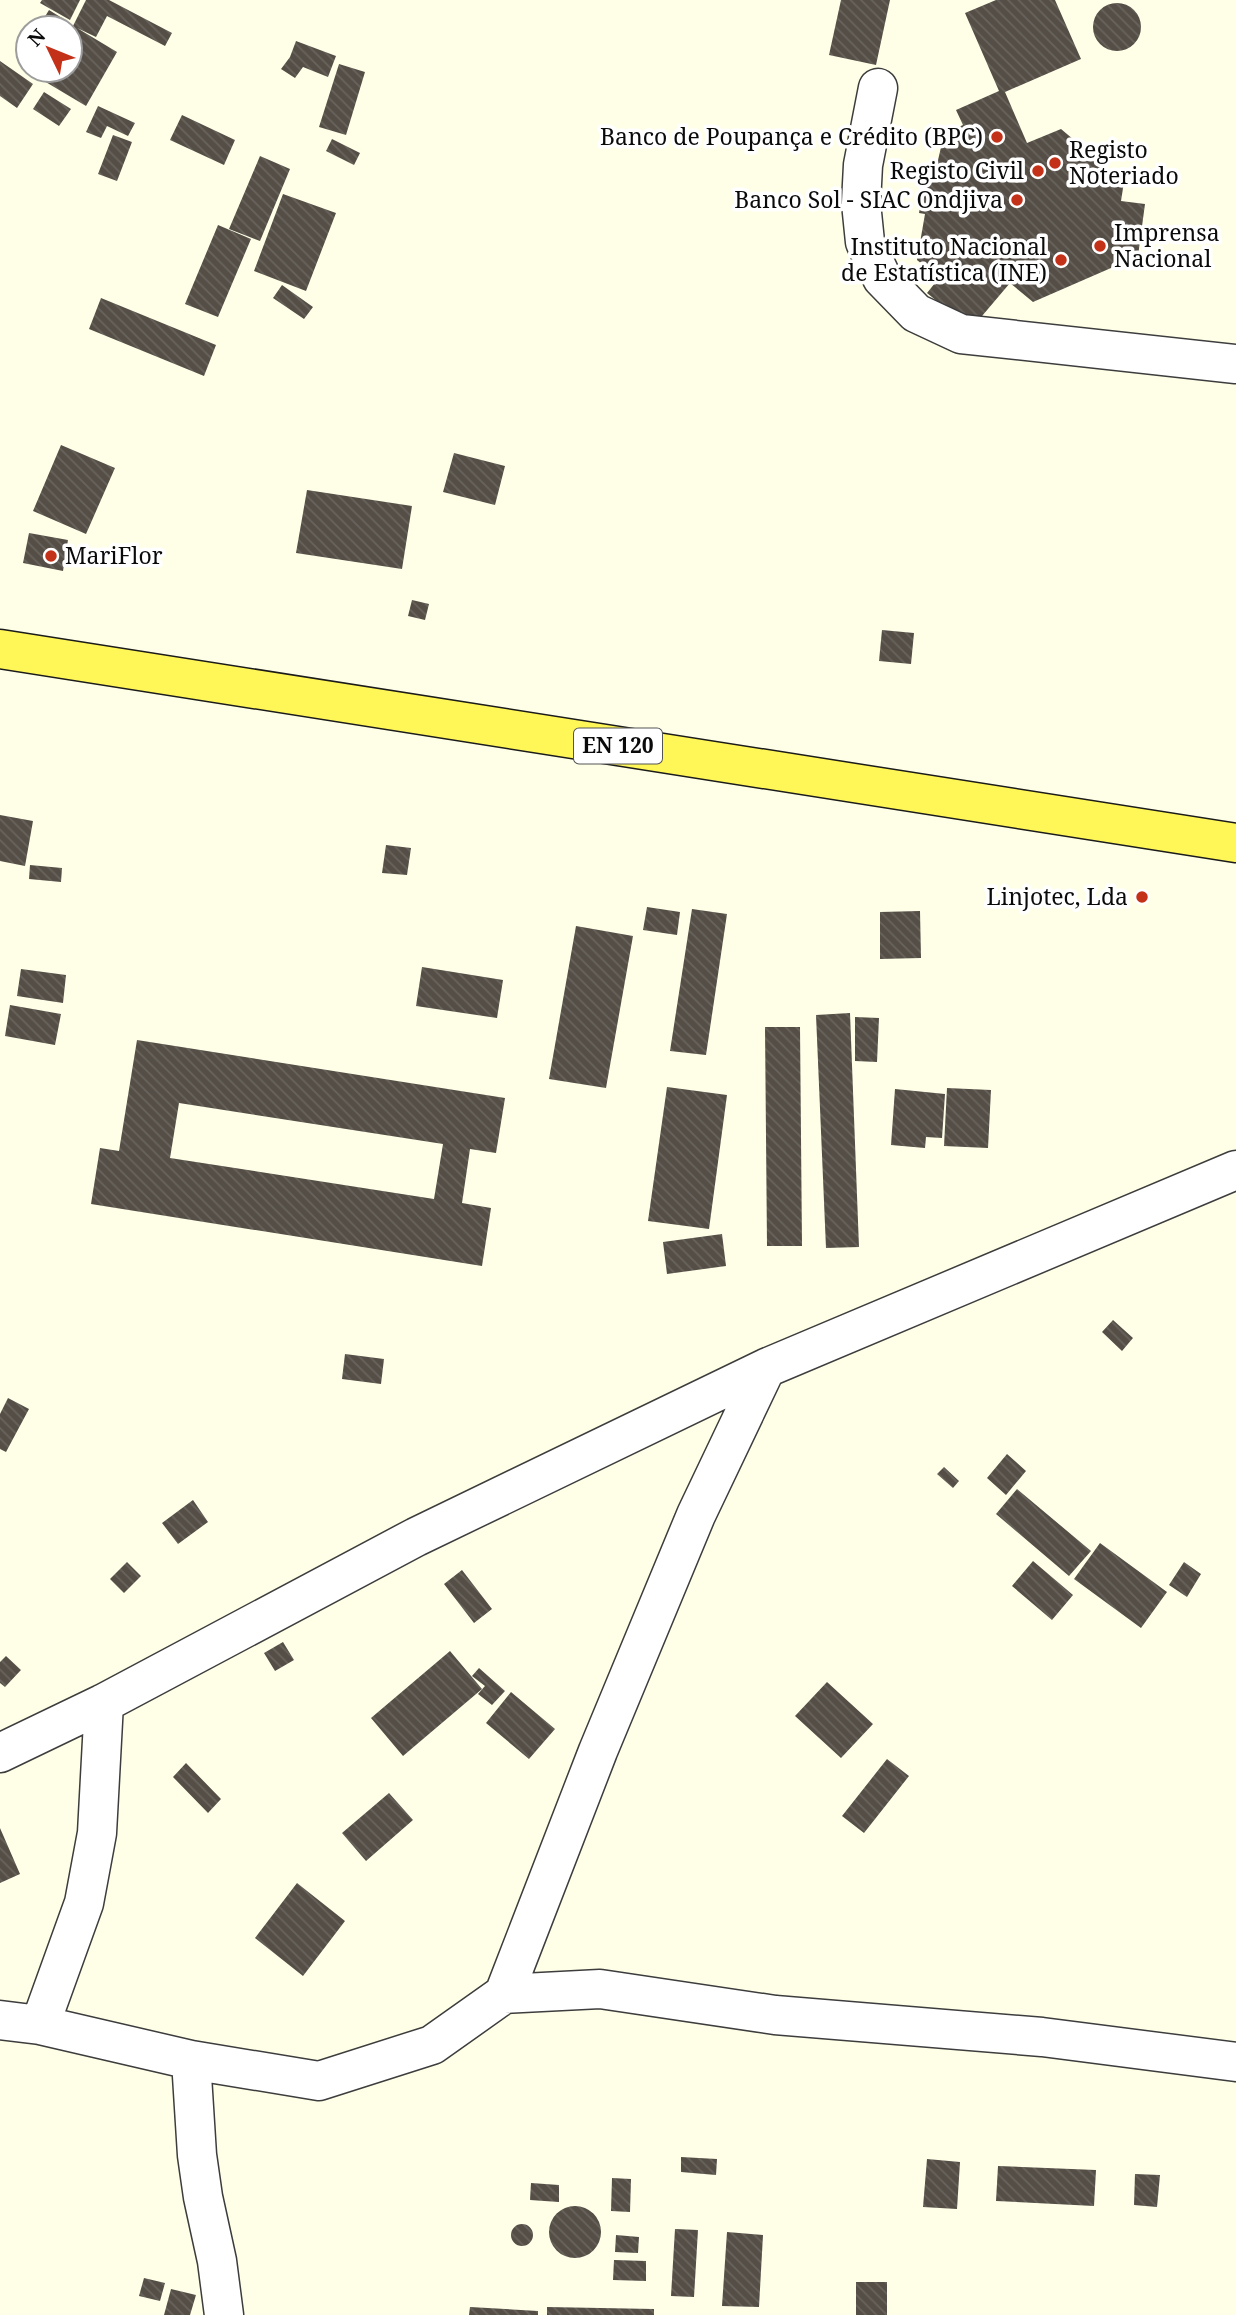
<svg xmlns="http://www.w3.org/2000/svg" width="1236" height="2315" viewBox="0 0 1236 2315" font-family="'Noto Serif',serif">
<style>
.building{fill:url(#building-back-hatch);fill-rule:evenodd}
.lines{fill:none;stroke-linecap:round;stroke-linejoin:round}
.minor-casing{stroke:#3d3d3d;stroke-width:41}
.major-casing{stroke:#1b1b1b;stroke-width:41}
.minor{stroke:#fff;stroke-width:38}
.major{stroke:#fff658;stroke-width:38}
.poi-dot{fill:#c43119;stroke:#fff;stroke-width:2.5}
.labels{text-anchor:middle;stroke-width:7;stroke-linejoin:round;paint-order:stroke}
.shield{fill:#fff;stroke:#545454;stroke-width:2}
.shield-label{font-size:21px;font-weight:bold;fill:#0a0a0a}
.poi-label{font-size:23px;fill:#0a0a0a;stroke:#fff;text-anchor:end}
</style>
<defs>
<pattern id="building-back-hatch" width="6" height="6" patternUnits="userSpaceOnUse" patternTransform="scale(1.75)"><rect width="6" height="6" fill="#544e46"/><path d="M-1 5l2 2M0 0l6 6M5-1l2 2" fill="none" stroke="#68635c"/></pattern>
</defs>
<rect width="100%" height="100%" fill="#ffffe8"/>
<path class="building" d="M42 0H80L70 20 40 3Z
M86 0H109L172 33 165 46 107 16 96 37 77 28 117 52 86 106 39 78 44 70H70V28H68L70 24 73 26Z
M841 0H890L876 65 829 55Z
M996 0H1055L1081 59 1005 92 1027 143 1061 129 1124 182 1121 201 1145 204 1138 256 1118 253 1111 268 1033 302 1010 283 971 329 927 293 939 278 917 260 925 214 919 213 924 184 933 182 944 134 963 125 956 110 999 91 965 13Z
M1093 27a24 24 0 1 1 48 0a24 24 0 1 1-48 0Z
M49 10 67 21 62 28H38Z
M296 41 336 56 328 77 303 67 295 78 281 69 290 57Z
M0 61 33 84 17 108 0 96Z
M339 64 365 72 346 135 319 127Z
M44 92 71 109 59 126 33 109Z
M98 106 135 123 128 136 107 126 101 138 86 132Z
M182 115 235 140 224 165 170 140Z
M113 135 132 142 117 181 98 174Z
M332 139 360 153 354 165 326 151Z
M260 156 290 169 260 241 229 229Z
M283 194 336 213 306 291 254 271Z
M218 225 251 239 218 317 185 304Z
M282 285 313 307 304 319 273 298Z
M101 298 216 345 204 376 89 329Z
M61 445 115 468 86 534 33 511Z
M454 453 505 466 495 505 443 492Z
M307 490 412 506 402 569 296 553Z
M29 533 68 540 63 571 23 563Z
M412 600 429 604 425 620 408 616Z
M882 630 914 633 911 664 879 661Z
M0 815 33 821 25 866 0 861Z
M386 845 411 848 407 875 382 873Z
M30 865 62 868 61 882 29 879Z
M647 907 680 912 677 935 643 930Z
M692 909 727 914 706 1055 670 1051Z
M920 911 921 958 880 959V912Z
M576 926 633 936 606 1088 549 1079Z
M422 967 503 980 497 1018 416 1006Z
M21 969 66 975 63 1003 17 996Z
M10 1005 61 1014 55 1045 5 1036Z
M850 1013 859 1247 826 1248 816 1015Z
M855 1017 879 1018 877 1062 855 1061Z
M765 1027H800L802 1246H767Z
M137 1040 505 1098 496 1153 470 1149 462 1203 491 1208 482 1266 91 1204 100 1148 119 1151ZM179 1103 443 1144 434 1199 170 1158Z
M667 1087 727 1095 709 1229 648 1221Z
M947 1088 991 1090 988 1148 944 1146Z
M895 1089 945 1094 942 1138 926 1137 925 1148 891 1145Z
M722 1234 726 1266 667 1274 663 1242Z
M1113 1320 1133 1338 1122 1351 1102 1332Z
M345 1354 384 1359 381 1384 342 1379Z
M8 1398 29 1409 6 1452 0 1449V1414Z
M1007 1454 1026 1471 1006 1495 987 1478Z
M944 1467 959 1481 953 1488 937 1474Z
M1017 1489 1091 1551 1069 1576 996 1514Z
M193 1500 208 1522 178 1544 162 1523Z
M1100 1543 1167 1592 1141 1628 1074 1579Z
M1033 1561 1073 1595 1052 1620 1012 1586Z
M127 1562 141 1576 124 1593 110 1579Z
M1184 1562 1201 1574 1187 1597 1169 1585Z
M462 1570 492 1609 474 1623 444 1584Z
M283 1642 294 1660 275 1671 264 1653Z
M450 1651 482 1689 403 1756 371 1718Z
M6 1656 21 1670 5 1687 0 1683V1662Z
M479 1668 505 1691 492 1705 478 1694 485 1686 472 1676Z
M827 1682 873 1724 841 1758 795 1716Z
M511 1692 555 1729 529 1759 486 1723Z
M887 1759 909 1776 864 1833 842 1816Z
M186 1763 221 1799 208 1813 173 1777Z
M389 1793 413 1820 366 1861 342 1833Z
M0 1828 20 1874 0 1883Z
M297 1883 345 1921 303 1976 255 1938Z
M681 2157 717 2159 716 2175 681 2172Z
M927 2159 960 2162 957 2209 923 2207Z
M998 2166 1096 2170 1094 2206 996 2201Z
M1135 2174 1160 2175 1157 2207 1134 2205Z
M612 2178 631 2179 630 2212 611 2211Z
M531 2183 559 2185V2202L530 2200Z
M549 2232a26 26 0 1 1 52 0a26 26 0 1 1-52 0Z
M511 2235a11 11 0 1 1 22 0a11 11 0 1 1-22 0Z
M675 2229 698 2230 694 2297 671 2296Z
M727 2232 763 2235 759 2307 722 2306Z
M616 2235 639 2237 638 2253 615 2252Z
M614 2260 646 2261V2281L613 2280Z
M144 2278 165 2283 160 2301 139 2296Z
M856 2282H887V2315H856Z
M171 2289 196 2295 190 2315H164Z
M470 2307 538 2311V2315H469Z
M547 2307 654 2309V2315H547Z"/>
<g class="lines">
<defs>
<path id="minor" d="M878 88 863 165 861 203 865 242 882 278 916 313 961 334 1236 364
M0 1753 104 1703 416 1537 766 1368
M504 1994 600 1989 775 2015 1042 2037 1236 2062
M0 2020 40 2025 191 2060 319 2081 432 2045 504 1994 598 1751 696 1515 766 1368 1236 1170
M40 2025 84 1903 97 1833 104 1703
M191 2060 197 2155 203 2197 217 2261 224 2315"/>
<path id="major" d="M0 649 1236 843"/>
</defs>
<use href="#minor" class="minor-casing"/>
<use href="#major" class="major-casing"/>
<use href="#minor" class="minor"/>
<use href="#major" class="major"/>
</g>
<g class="poi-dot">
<circle cx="997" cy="137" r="7"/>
<circle cx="1055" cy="163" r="7"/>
<circle cx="1038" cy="171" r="7"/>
<circle cx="1017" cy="200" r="7"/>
<circle cx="1100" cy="246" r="7"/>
<circle cx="1061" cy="260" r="7"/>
<circle cx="51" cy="556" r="7"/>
<circle cx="1142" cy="897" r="7"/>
</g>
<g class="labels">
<rect class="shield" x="574" y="728.5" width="88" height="35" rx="5"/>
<g class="shield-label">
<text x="618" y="753">EN 120</text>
</g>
<g class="poi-label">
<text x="983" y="145">Banco de Poupança e Crédito (BPC)</text>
<text x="1069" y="158" text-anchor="start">Registo<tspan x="1069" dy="26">Noteriado</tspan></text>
<text x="1024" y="179">Registo Civil</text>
<text x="1003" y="208">Banco Sol - SIAC Ondjiva</text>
<text x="1114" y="241" text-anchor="start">Imprensa<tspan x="1114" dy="26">Nacional</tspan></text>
<text x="1047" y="255">Instituto Nacional<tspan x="1047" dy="26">de Estatística (INE)</tspan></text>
<text x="65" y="564" text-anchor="start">MariFlor</text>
<text x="1128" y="905">Linjotec, Lda</text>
</g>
</g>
<g transform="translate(49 49) rotate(313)"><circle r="33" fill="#ffffff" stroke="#9d9d9d" stroke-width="2"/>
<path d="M0-5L12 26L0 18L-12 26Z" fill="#c43119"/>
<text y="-10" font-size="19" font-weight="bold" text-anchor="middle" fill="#0a0a0a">N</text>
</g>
</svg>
